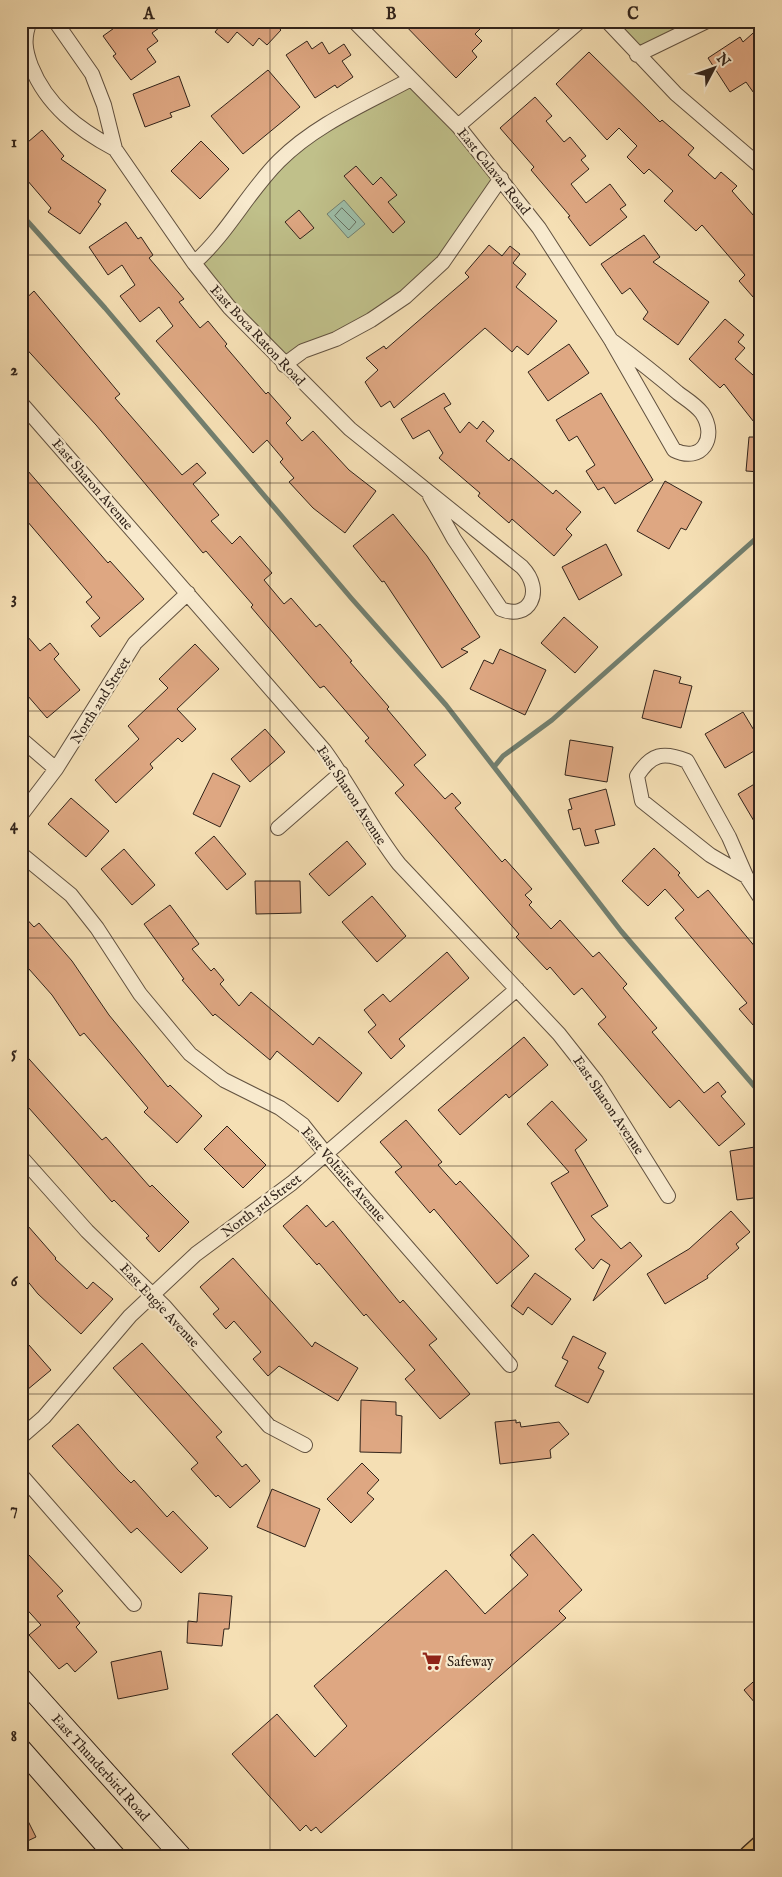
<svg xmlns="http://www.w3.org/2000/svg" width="782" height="1877" viewBox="0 0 782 1877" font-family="'IM FELL English',serif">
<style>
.green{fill:#c0c08a;stroke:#787252}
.water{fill:#9dbda7;stroke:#727f6f}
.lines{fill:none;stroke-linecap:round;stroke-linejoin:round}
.shore{stroke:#677060;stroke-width:1}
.stream{stroke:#727f6f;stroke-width:5}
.building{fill:#dea782;stroke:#31231a}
.street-casing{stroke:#625240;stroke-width:16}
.secondary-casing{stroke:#31231a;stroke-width:22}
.primary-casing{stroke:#31231a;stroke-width:25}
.street{stroke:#f8eace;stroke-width:14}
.secondary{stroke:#f8eace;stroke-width:20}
.primary{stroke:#eac07a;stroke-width:22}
.grid{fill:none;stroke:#31231a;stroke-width:1;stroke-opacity:0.55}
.labels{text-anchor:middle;stroke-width:4.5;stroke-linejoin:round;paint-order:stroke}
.street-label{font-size:14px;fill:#31231a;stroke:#f8eace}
.poi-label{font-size:14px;fill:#31231a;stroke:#f8eace;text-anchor:start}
.neatline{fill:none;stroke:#31231a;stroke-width:2}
.grid-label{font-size:16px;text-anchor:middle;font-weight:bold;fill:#31231a}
</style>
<rect width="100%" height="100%" fill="#f5dfb4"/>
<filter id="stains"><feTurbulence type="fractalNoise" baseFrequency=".004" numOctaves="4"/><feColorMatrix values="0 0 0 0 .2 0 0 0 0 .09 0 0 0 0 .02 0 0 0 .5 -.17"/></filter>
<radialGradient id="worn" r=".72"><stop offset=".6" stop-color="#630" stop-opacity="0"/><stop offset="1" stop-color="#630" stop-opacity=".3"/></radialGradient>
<path class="green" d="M607 21H707L637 55Z
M411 79 501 178 443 262 405 297 284 365 194 263 278 162Z"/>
<path class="water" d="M344 200 365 224 348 238 327 214Z"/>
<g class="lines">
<path class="shore" d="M342 208 356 222 349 230 335 216Z"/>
<path class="stream" d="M21 214 105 308 352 599 446 705 621 931 761 1094
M494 767 503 756 552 720 761 534"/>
</g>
<path class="building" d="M124 21H169L152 33 158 41 147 49 156 62 131 80 113 56 116 54 103 36Z
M224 21H271L281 30 267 45 259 38 253 46 237 32 228 43 215 32Z
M401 21H475L481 28 475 34 482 41 472 51 477 57 456 78Z
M761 26V103L746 82 730 92 708 58 740 37 743 42Z
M307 41 312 49 322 42 329 54 344 44 351 55 342 61 353 77 337 88 335 85 315 98 286 55Z
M589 52 660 122 662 120 694 148 688 155 715 179 721 172 737 186 732 191 761 224V306L739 281 745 275 702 225 696 231 664 201 673 191 649 169 644 174 627 157 637 146 619 128 607 140 556 84Z
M268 70 300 107 243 154 211 116Z
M179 76 190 106 170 113 172 117 145 127 133 94Z
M535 97 552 116 546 121 564 142 570 137 586 156 581 160 589 169 571 184 586 203 610 184 626 205 620 209 627 217 590 246 568 217 570 216 531 170 534 167 500 128Z
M42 130 64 156 61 159 106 190 98 202 101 204 80 234 48 212 51 208 21 173V148Z
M201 141 229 169 200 199 171 171Z
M356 166 373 185 381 177 397 195 388 202 405 222 393 233 344 176Z
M299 210 314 228 300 239 285 222Z
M126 222 138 239 141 237 153 255 149 258 184 299 179 302 200 328 208 321 227 344 225 346 266 394 268 392 291 418 286 423 302 441 313 431 349 470 376 491 345 533 313 508 289 482 294 478 280 462 283 459 267 440 253 453 156 341 173 326 159 307 140 322 120 296 135 285 122 265 108 275 89 247Z
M644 235 660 257 653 262 709 302 678 345 643 319 648 312 630 288 622 294 601 264Z
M489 245 502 256 510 246 520 254 513 263 526 274 516 287 557 321 528 355 517 346 512 352 485 328 394 408 390 401 381 407 365 382 378 370 366 358 384 346 386 349 469 277 465 273Z
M34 291 120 394 115 398 182 475 197 463 206 473 193 484 219 515 211 521 232 544 240 536 272 573 264 580 284 604 291 598 316 627 320 624 352 661 350 662 389 707 387 709 426 755 414 765 445 799 452 793 461 803 455 808 502 862 505 859 532 889 525 895 532 902 529 905 551 929 560 920 593 957 599 952 627 984 623 988 657 1028 652 1032 704 1093 718 1082 726 1092 721 1096 745 1124 719 1146 679 1100 670 1108 598 1024 606 1017 582 988 574 995 550 967 547 970 516 937 519 934 395 793 404 785 365 741 369 738 324 686 320 688 251 607 253 605 206 551 203 553 96 425 21 343V303Z
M725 319 744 335 738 342 745 348 735 359 753 375 761 368V431L724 384 720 388 689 359Z
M569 344 589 373 548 401 528 372Z
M444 393 451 404 444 408 460 433 469 422 477 429 483 421 494 431 486 441 509 461 511 458 553 494 556 490 581 512 566 529 572 535 554 556 512 519 509 523 478 496 480 493 439 458 443 453 429 430 413 439 401 419Z
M601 393 653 480 615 504 604 487 598 490 586 471 595 465 577 436 569 441 556 420Z
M749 437H761V472L746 471Z
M21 463 108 563 110 561 144 599 100 637 91 626 100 618 86 602 92 597 21 514Z
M665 481 702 502 686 530 681 528 669 549 637 531Z
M393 514 427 556 480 637 461 649 468 652 442 668 384 581 382 582 353 546Z
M606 544 622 575 579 600 562 567Z
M564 617 598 647 575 673 541 643Z
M21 629 40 651 50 643 59 654 54 659 80 690 47 718 21 688Z
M195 644 219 669 177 709 196 729 182 742 178 738 150 764 153 768 116 803 95 780 139 739 128 726 168 688 159 679Z
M500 649 546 670 525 715 470 689 484 660 493 664Z
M654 670 681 677 679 683 692 686 681 728 642 718Z
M743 712 761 742V747L725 768 705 734Z
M265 729 285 752 250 782 231 759Z
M570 740 613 747 607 782 565 775Z
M213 773 240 786 220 827 193 814Z
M761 780V833L738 794Z
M606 789 615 825 595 830 599 843 585 846 580 828 573 830 568 810 572 809 569 799Z
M71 798 109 831 86 857 48 824Z
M214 836 246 874 227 890 195 853Z
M347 841 366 864 329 896 309 874Z
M654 848 680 873 678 875 698 898 708 890 761 954V1034L739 1009 747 1003 675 918 684 910 665 889 648 906 622 881Z
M124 849 155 885 132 905 101 869Z
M255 881H300L301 913 256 914Z
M372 896 406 936 377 962 342 922Z
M170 905 199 944 192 949 211 971 214 968 224 980 220 984 239 1006 251 992 313 1045 319 1037 362 1073 338 1102 277 1051 270 1060 215 1014 213 1016 182 980 184 979 144 924Z
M21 913 34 927 39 923 72 961 109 1015 168 1087 170 1085 202 1116 177 1143 144 1112 148 1108 84 1033 80 1036 52 995 21 960Z
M447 952 469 978 399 1039 405 1046 391 1059 368 1032 376 1025 364 1010 383 994 390 1002Z
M524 1037 548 1065 509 1098 506 1094 460 1135 438 1110Z
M21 1050 102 1140 106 1137 150 1187 152 1185 189 1222 159 1252 146 1238 149 1236 114 1200 112 1202 21 1099Z
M552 1101 587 1140 575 1150 608 1206 591 1216 621 1249 630 1242 642 1256 593 1301 610 1265 601 1259 593 1269 575 1249 585 1240 551 1183 569 1172 527 1124Z
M406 1120 442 1162 438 1165 456 1185 460 1181 529 1256 497 1284 434 1209 430 1213 395 1172 402 1167 380 1142Z
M227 1126 266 1165 243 1188 204 1149Z
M761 1146V1197L737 1200 730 1151Z
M307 1205 326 1227 333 1221 400 1303 403 1300 437 1339 429 1345 470 1394 440 1419 405 1379 415 1370 366 1314 364 1316 319 1263 317 1265 283 1226Z
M731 1211 750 1232 736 1244 739 1248 707 1276 708 1278 665 1304 647 1274 689 1249Z
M21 1218 56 1258 55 1259 87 1289 93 1282 113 1299 81 1334 38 1294 21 1273Z
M233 1258 312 1347 315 1342 358 1368 338 1401 279 1366 268 1376 253 1359 261 1352 234 1321 226 1329 213 1314 219 1309 200 1287Z
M535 1273 571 1299 552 1325 528 1307 523 1315 511 1306Z
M21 1336 51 1370 21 1395Z
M573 1336 606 1353 598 1368 604 1371 588 1403 555 1386 568 1361 562 1358Z
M142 1343 222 1432 216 1437 242 1467 246 1464 260 1481 230 1508 218 1495 216 1497 191 1469 198 1463 113 1368Z
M361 1400 396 1402V1415L402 1416 401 1453 360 1452Z
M516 1420V1423L520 1422 521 1427 559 1422 569 1434 550 1450 551 1458 500 1464 495 1422Z
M78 1424 118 1470 131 1483 134 1480 167 1517 173 1511 208 1548 181 1573 137 1528 131 1533 52 1446Z
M362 1463 379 1480 367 1493 374 1499 351 1523 327 1499Z
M272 1489 320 1509 305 1547 257 1527Z
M533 1534 582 1590 559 1611 566 1618 321 1833 316 1827 311 1831 306 1825 300 1831 232 1754 277 1714 315 1757 347 1726 314 1686 446 1570 485 1614 528 1575 510 1555Z
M28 1554 63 1591 57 1596 80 1623 76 1627 97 1652 75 1672 67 1663 59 1669 29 1635 41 1625 21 1603V1560Z
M199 1593 232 1596 229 1629H224L222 1646 187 1643 188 1621 197 1622Z
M161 1651 168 1689 118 1699 111 1662Z
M761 1675V1710L744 1690Z
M21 1807 36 1837 21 1844Z"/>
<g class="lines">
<defs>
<path id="street" d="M30 21C23 38 25 50 31 66 47 106 78 129 115 149
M55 21 92 74 104 105 115 149 194 263 229 307 350 429 522 567C545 591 529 621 501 609L454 539 430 496
M354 21 458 126 539 228 611 340 674 450C702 464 718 437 702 413 696 405 686 399 678 393 656 374 634 357 611 340
M607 21 676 94 761 167
M637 55 707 21
M458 126 580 21
M194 263C228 233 247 193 279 161 316 124 365 104 411 79
M284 365 303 351 336 339 371 320 405 297 443 262 501 178
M21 403 324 750C351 787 371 828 399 864L559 1034 596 1081 668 1196
M21 739 56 769
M21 815 56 769 135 643 188 593
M278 828 341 773
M21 854 71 895 97 928 140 994 190 1054 224 1080 280 1108 303 1125 326 1154 510 1365
M746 876 710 855 642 801 637 776C651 754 663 751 687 761L729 837 746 876 761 899
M21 1157 87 1231 165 1307 269 1426 305 1445
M21 1437 44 1417 130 1316 196 1254 292 1183 517 989
M21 1475 134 1604"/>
<path id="secondary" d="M21 1678 181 1856
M21 1749 115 1856"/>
<path id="primary" d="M751 1856 761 1847"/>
</defs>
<use href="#street" class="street-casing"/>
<use href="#secondary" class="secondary-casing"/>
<use href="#primary" class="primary-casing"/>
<use href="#street" class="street"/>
<use href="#secondary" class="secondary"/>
<use href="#primary" class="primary"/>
</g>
<path class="grid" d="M270 21V1856M512 21V1856M21 255H761M21 483H761M21 711H761M21 938H761M21 1166H761M21 1394H761M21 1622H761"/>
<defs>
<symbol id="supermarket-bare" viewBox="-9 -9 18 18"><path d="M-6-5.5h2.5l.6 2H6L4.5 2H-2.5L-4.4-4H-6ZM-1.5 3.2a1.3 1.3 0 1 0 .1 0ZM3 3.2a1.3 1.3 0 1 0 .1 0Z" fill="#8f2418" stroke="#f8eace" stroke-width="2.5" paint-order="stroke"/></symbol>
</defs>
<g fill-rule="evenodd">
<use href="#supermarket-bare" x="418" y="1647" width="28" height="28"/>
</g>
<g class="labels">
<g class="street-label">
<text transform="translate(494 171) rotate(51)" y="5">East Calavar Road</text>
<text transform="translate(258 335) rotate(47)" y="5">East Boca Raton Road</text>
<text transform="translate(93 484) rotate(49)" y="5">East Sharon Avenue</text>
<text transform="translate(100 700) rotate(-58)" y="5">North 2nd Street</text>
<text transform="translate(352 795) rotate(57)" y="5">East Sharon Avenue</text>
<text transform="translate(609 1105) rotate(56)" y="5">East Sharon Avenue</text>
<text transform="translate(344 1174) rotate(49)" y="5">East Voltaire Avenue</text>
<text transform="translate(261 1205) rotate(-37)" y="5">North 3rd Street</text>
<text transform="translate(160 1305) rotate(47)" y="5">East Eugie Avenue</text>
<text transform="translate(101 1767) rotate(48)" y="5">East Thunderbird Road</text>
</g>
<g class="poi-label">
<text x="447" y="1666">Safeway</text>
</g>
</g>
<rect width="782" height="1877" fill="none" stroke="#f5dfb4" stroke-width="55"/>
<g transform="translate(714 68) rotate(49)" stroke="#f8eace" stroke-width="4" paint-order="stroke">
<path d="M0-4L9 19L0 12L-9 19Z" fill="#31231a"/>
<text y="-8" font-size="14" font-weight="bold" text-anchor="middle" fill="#31231a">N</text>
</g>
<rect x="28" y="28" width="726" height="1822" class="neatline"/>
<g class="grid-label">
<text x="149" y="19">A</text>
<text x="391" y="19">B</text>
<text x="633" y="19">C</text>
<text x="14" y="147">1</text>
<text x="14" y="375">2</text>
<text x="14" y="603">3</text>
<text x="14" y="830">4</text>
<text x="14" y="1058">5</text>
<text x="14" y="1286">6</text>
<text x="14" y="1514">7</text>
<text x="14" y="1741">8</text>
</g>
<rect width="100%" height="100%" filter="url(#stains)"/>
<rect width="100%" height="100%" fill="url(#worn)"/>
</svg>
